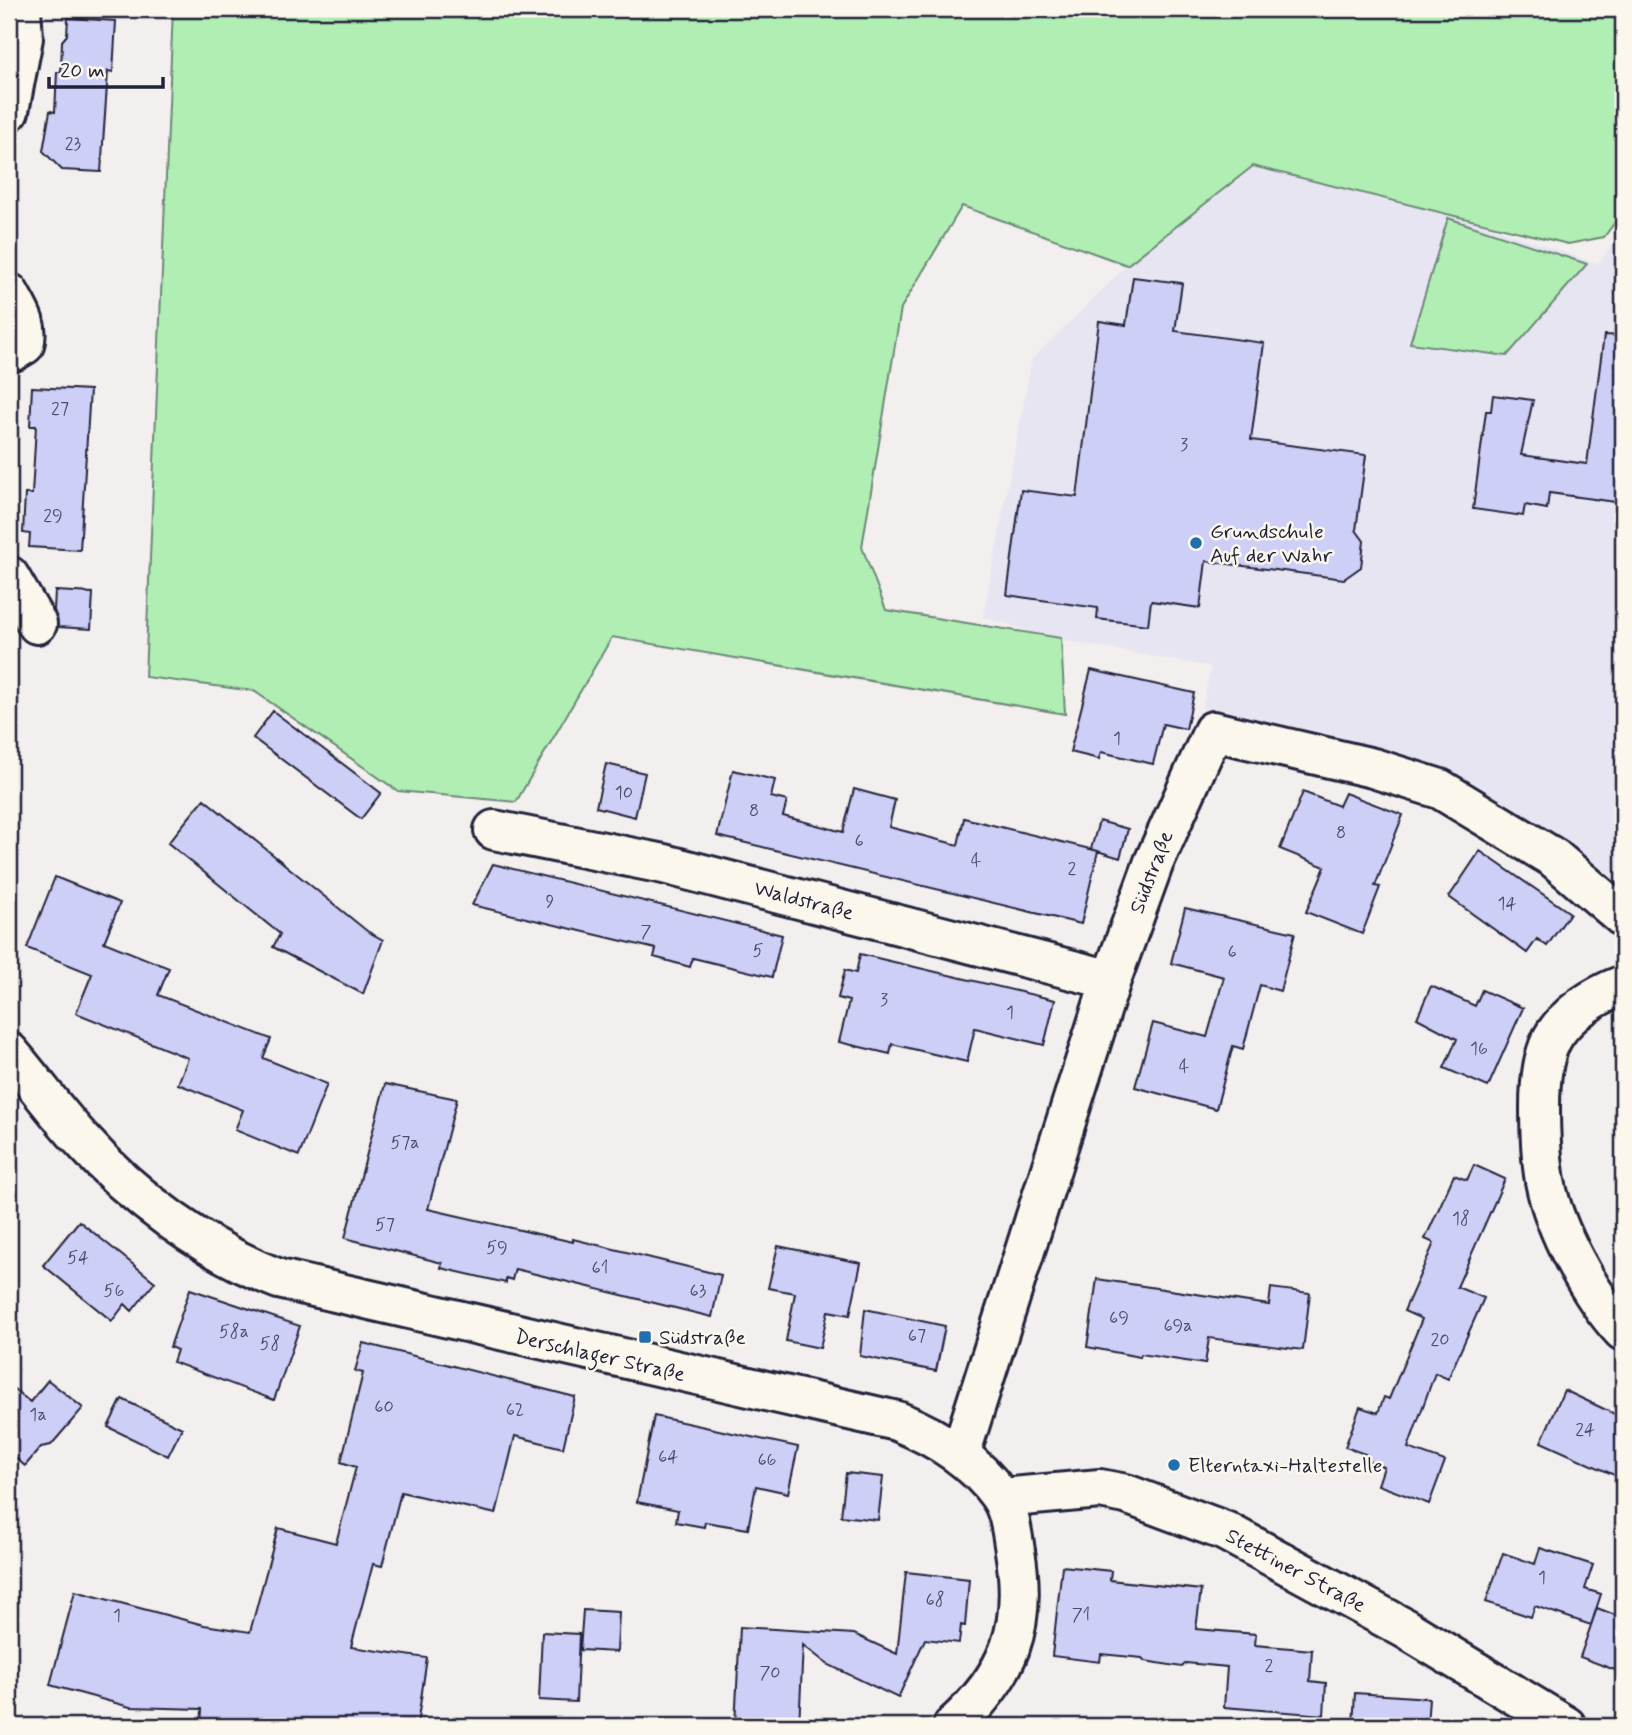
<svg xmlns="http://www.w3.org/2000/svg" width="1632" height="1735" viewBox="0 0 1632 1735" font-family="Mynerve,sans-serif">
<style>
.built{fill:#e7e5f1}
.green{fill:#b1eeb3;stroke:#6a8877;stroke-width:2}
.building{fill:#cecff7;stroke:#22223b;stroke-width:2}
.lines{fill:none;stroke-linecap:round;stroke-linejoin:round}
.minor-casing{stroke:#22223b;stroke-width:44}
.major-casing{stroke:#22223b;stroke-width:44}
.minor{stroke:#fbf7ec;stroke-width:38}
.major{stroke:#fbf7ec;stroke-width:38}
.poi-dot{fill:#1f6fb2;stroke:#fbf7ec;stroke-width:2.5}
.labels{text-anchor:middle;stroke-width:5;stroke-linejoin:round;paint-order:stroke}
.number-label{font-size:18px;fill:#4d4d6a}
.poi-label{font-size:21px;fill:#22223b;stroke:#fbf7ec;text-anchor:start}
.street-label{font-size:21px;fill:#22223b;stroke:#fbf7ec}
</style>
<rect width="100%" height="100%" fill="#f2efee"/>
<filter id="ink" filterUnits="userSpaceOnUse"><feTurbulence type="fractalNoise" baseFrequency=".0143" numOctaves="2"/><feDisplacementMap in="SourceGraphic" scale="14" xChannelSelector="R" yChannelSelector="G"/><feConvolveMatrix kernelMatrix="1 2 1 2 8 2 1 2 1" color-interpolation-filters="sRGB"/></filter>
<g filter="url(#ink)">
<path class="built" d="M1261 148 1598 264 1623 230V889L1570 846 1415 764 1202 709 1211 667 1061 640 983 617 1032 359 1127 265Z"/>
<path class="green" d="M173 9H1623V211L1604 237 1568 244 1253 166 1127 265 962 206 901 308 862 547 886 610 1061 638 1065 714 612 637 516 802 398 791 254 691 145 677Z
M1448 218 1587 264 1507 356 1410 343Z"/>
<path class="building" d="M68 18 116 21 113 72 108 71 101 172 62 170 43 151 50 111 55 112 57 72H61L62 41 67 35Z
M1133 277 1182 283 1175 331 1264 343 1251 440 1366 455 1356 530 1364 541 1361 567 1344 579 1206 561 1200 608 1151 601 1148 625 1097 619 1098 608 1007 595 1021 490 1077 497 1099 321 1126 325Z
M1604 335 1623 336V503L1549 493 1547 509 1525 505 1523 516 1473 509 1486 411H1491L1493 395 1533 400 1521 455 1587 464Z
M32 387 90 390 80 550 29 547 30 534 23 533 25 494H32L36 426H30Z
M55 591 93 593 91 629 58 627 54 610Z
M1091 670 1194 693 1186 729 1163 724 1153 764 1101 752 1099 759 1070 752Z
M273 711 381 793 361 819 253 738Z
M606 764 645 773 635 817 596 807Z
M733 770 775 780 771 797 787 801 783 816 843 832 854 789 895 800 889 827 958 845 964 818 1098 851 1081 924 717 836Z
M1303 792 1339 806 1345 793 1403 815 1375 886 1380 887 1362 934 1306 912 1325 867 1280 849Z
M204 799 367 931 383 940 363 994 273 947 280 934 168 843Z
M1099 821 1128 829 1120 858 1091 849Z
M1480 851 1570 913 1547 946 1537 939 1527 953 1449 897Z
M493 864 782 935 772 977 693 958 690 967 654 957 656 949 472 905Z
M55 877 120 903 104 942 169 968 158 995 271 1039 263 1058 327 1084 299 1156 235 1130 243 1110 178 1084 188 1058 76 1013 92 974 27 948Z
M1185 908 1295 933 1280 991 1260 985 1243 1049 1233 1046 1216 1109 1135 1087 1153 1023 1207 1037 1224 977 1171 963Z
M860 954 1055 1000 1044 1045 975 1028 967 1062 892 1044 890 1054 839 1042 849 1001 838 998 845 970 856 973Z
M1431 986 1475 1006 1482 990 1523 1008 1488 1087 1444 1068 1457 1039 1417 1018Z
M385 1084 457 1099 428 1209 573 1242V1239L721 1275 712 1317 515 1269 512 1280 506 1278V1283L441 1268 442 1263 345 1238Z
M1474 1165 1505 1179 1457 1287 1484 1298 1448 1379 1435 1373 1408 1448 1445 1461 1429 1504 1378 1485 1384 1467 1366 1460 1368 1455 1345 1447 1360 1407 1378 1413 1384 1397 1389 1399 1422 1319 1404 1311 1434 1243 1425 1239 1454 1175 1467 1180Z
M79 1221 155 1282 132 1311 125 1304 112 1321 43 1265Z
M778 1246 861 1263 850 1315 828 1311 820 1348 786 1341 795 1293 768 1288Z
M1097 1279 1269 1305 1271 1288 1310 1293 1303 1350 1209 1338 1205 1364 1141 1354 1140 1357 1087 1347Z
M190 1289 300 1326 274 1400 173 1362 177 1350 170 1347Z
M865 1309 945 1326 936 1371 860 1356Z
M363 1343 575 1397 563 1448 515 1436 496 1514 401 1492 382 1566 373 1564 351 1647 427 1658 417 1726H305L271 1721 270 1726H201L202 1709 130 1707 50 1685 75 1591 204 1625 250 1632 278 1528 336 1543 356 1467 341 1462 363 1373 355 1371Z
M48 1380 83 1408 51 1445 41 1447 25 1466 9 1452V1385L30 1402Z
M1564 1390 1623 1418V1479L1541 1442Z
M122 1399 182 1428 168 1456 108 1427Z
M654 1416 798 1447 788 1493 756 1486 748 1529 705 1522 704 1527 676 1522 678 1510 637 1502Z
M846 1473 883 1477 878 1520 841 1516Z
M1540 1548 1593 1565 1585 1589 1601 1594 1591 1625 1535 1606 1531 1617 1486 1602 1503 1553 1535 1564Z
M1062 1566 1111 1571 1110 1580 1201 1590 1196 1629 1256 1634 1255 1645 1312 1650 1310 1681 1326 1683 1324 1715 1224 1707 1227 1667 1186 1663 1182 1667 1145 1661 1142 1658 1101 1654 1100 1662 1052 1656Z
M906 1572 969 1579 965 1626 961 1625 959 1643 925 1639 898 1698 827 1664 803 1645 799 1726H735L740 1627 854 1634 897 1654Z
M1597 1608 1623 1618V1673L1580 1657Z
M583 1610 619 1612 617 1652 580 1650Z
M542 1632 579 1634 576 1702 539 1700Z
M1355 1693 1429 1698 1427 1726H1353Z"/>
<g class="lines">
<defs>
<path id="minor" d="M9 111 23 38 21 9
M9 293C18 310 30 325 24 345L14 351 9 349
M9 576 37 624
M494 830 664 864 1111 980
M1623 985C1597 995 1571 1010 1555 1034 1542 1053 1540 1084 1540 1107 1540 1131 1541 1157 1545 1181 1554 1229 1590 1296 1623 1331
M960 1455 1111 980 1154 862 1213 731 1373 768 1440 789 1554 858 1623 917
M1001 1498 1100 1489 1126 1494 1225 1531 1406 1629 1566 1726"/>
<path id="major" d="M9 1052C33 1080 55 1111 80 1138 133 1198 204 1250 279 1279L897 1421C937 1437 974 1460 999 1495 1010 1510 1012 1533 1015 1551 1028 1627 1009 1675 953 1726"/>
</defs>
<use href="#minor" class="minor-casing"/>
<use href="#major" class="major-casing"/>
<use href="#minor" class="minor"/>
<use href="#major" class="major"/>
</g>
</g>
<g class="poi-dot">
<circle cx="1196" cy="543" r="7"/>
<rect x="638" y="1330" width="14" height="14" rx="3.5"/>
<circle cx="1174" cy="1465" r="7"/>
</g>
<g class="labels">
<g class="number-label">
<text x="73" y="149">23</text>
<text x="60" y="414">27</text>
<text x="1184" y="450">3</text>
<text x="53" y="521">29</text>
<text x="1117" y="744">1</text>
<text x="624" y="798">10</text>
<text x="754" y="816">8</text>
<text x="1341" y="838">8</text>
<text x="859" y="846">6</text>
<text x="976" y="866">4</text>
<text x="1072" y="874">2</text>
<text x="550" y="907">9</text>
<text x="1507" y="909">14</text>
<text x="646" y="937">7</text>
<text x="758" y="956">5</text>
<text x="1232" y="957">6</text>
<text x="884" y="1005">3</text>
<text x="1010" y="1018">1</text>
<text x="1479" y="1054">16</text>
<text x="1184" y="1072">4</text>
<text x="405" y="1148">57a</text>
<text x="1461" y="1224">18</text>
<text x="385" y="1230">57</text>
<text x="497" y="1253">59</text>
<text x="78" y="1263">54</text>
<text x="600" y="1273">61</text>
<text x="114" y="1296">56</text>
<text x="698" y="1296">63</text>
<text x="1119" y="1323">69</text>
<text x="1178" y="1331">69a</text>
<text x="234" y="1337">58a</text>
<text x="917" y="1341">67</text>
<text x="1440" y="1345">20</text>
<text x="270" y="1349">58</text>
<text x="384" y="1412">60</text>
<text x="515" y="1415">62</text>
<text x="38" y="1420">1a</text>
<text x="1585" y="1435">24</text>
<text x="668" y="1462">64</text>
<text x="767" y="1465">66</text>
<text x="1542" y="1583">1</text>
<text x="935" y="1605">68</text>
<text x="1081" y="1620">71</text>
<text x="117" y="1621">1</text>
<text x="1269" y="1671">2</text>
<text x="770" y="1678">70</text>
</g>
<g class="poi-label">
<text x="1210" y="538">Grundschule<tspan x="1210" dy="24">Auf der Wahr</tspan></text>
<text x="659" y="1344">Südstraße</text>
<text x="1188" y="1472">Elterntaxi-Haltestelle</text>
</g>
<g class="street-label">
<text transform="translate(1151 872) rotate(-69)" y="7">Südstraße</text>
<text transform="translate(804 900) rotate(15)" y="7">Waldstraße</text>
<text transform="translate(600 1355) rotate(13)" y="7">Derschlager Straße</text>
<text transform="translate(1296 1570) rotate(28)" y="7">Stettiner Straße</text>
</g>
</g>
<rect width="1632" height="1735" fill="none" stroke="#fbf7ec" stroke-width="35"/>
<rect x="18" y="18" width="1597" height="1700" fill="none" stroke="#22223b" stroke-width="2.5" filter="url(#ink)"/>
<path d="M49 77v10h114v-10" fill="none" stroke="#22223b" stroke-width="3.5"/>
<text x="60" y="77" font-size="21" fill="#22223b" stroke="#fbf7ec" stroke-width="5" paint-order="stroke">20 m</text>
</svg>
